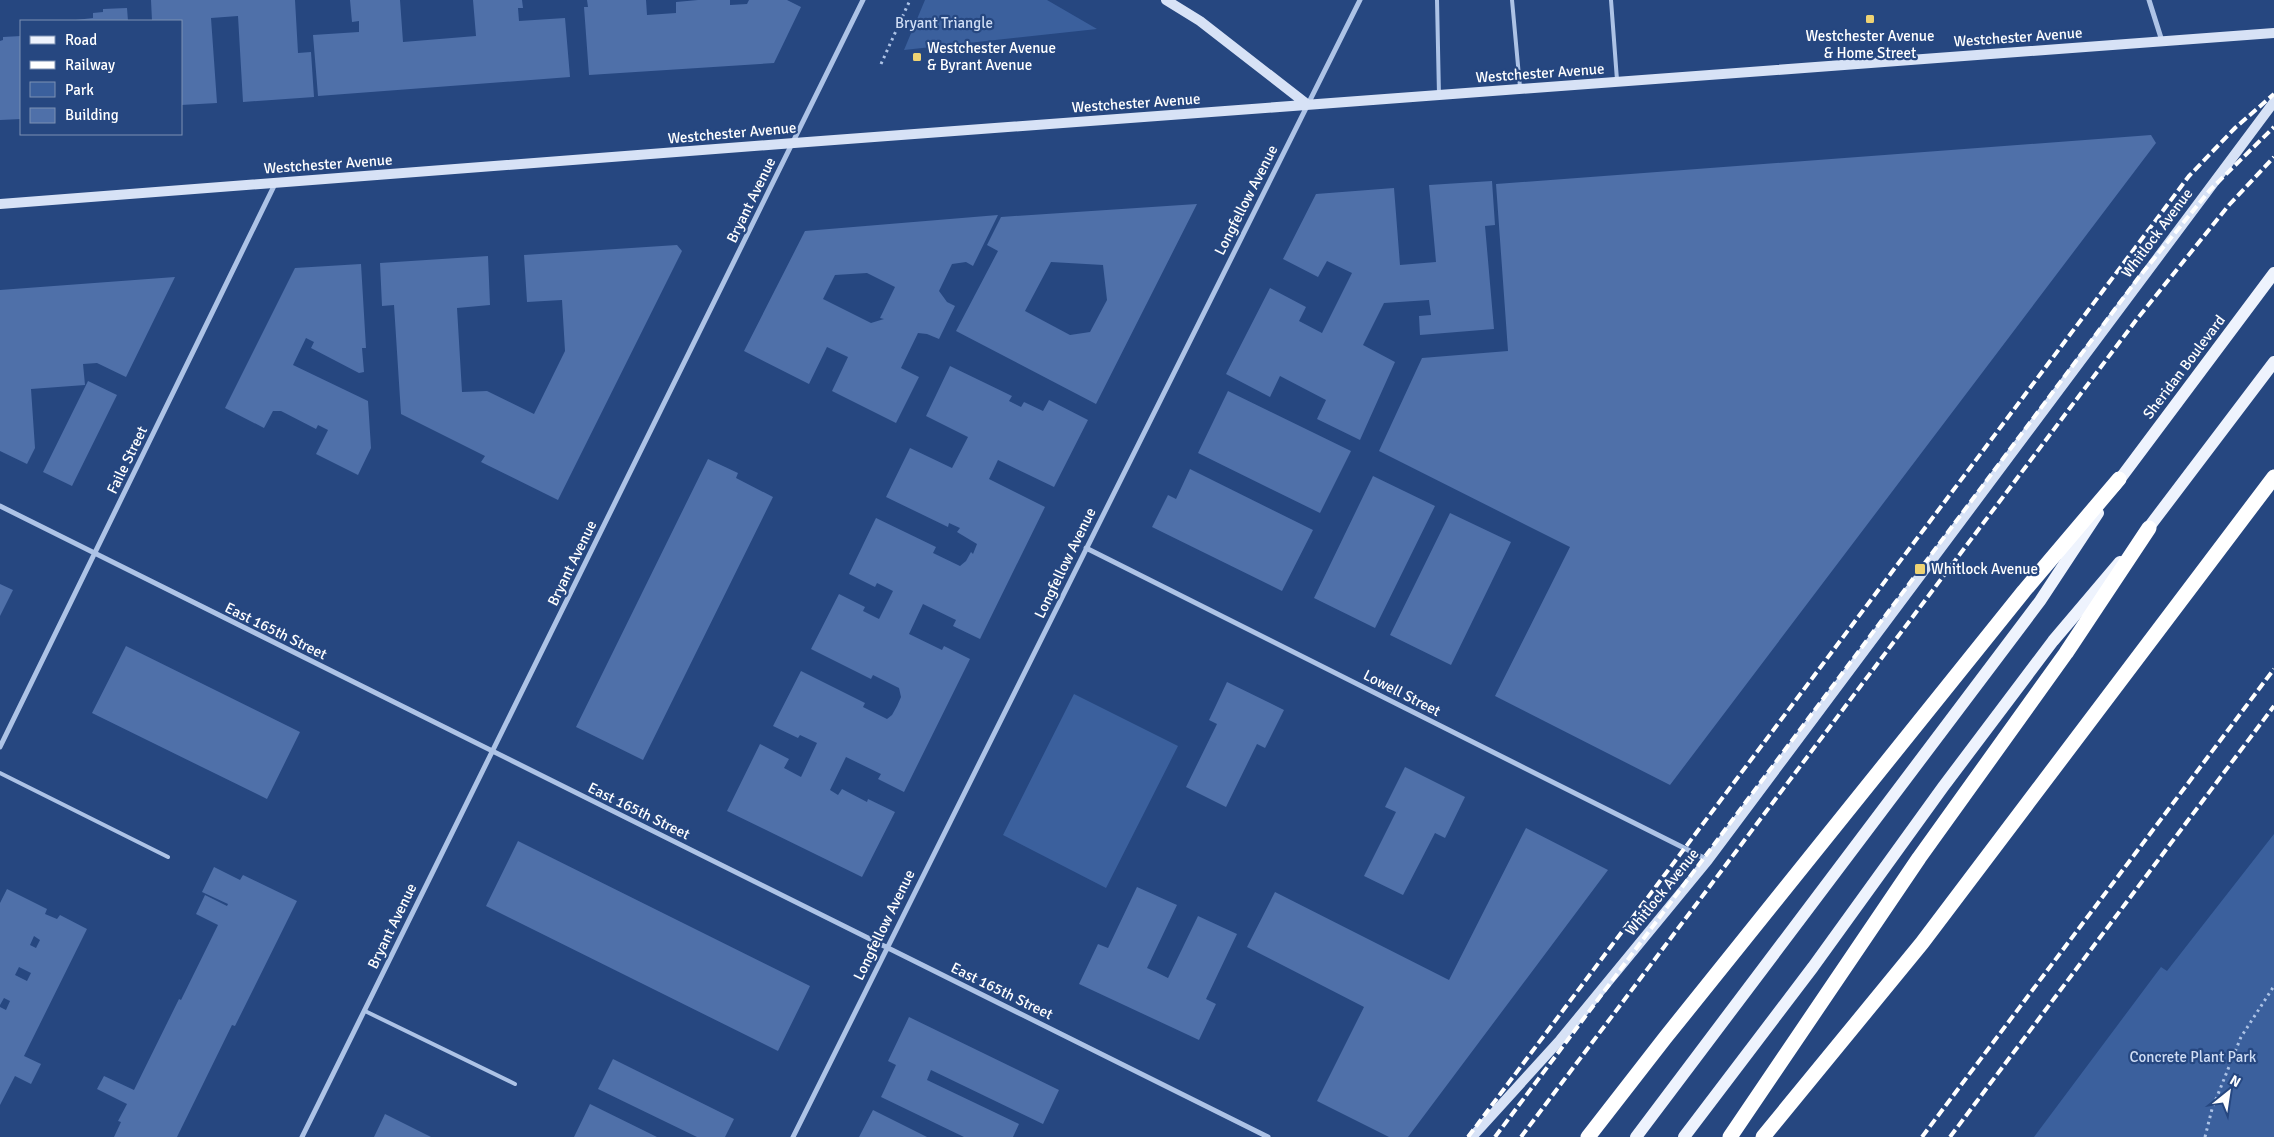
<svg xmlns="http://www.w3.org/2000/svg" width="2274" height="1137" viewBox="0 0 2274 1137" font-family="Signika,sans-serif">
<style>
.green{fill:#3b609d}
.building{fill:#4f70a9;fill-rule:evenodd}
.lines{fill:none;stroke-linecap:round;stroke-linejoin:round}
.path{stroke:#adc3e6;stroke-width:3;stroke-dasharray:2.5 4;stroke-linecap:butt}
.lane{stroke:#adc3e6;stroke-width:4}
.street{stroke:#adc3e6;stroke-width:5}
.secondary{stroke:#d7e2f6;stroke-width:10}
.primary{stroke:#eef3fd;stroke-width:12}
.highway{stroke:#fff;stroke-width:15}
.rail{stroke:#fff;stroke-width:4;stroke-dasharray:9 4;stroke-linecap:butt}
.poi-dot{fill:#efd373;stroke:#264780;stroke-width:2}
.labels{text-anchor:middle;stroke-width:4.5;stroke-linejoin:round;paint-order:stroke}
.park-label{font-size:15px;fill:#d0def5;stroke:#264780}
.poi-label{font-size:15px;fill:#fff;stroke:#264780;text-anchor:start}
.street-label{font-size:15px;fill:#fff;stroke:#264780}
</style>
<rect width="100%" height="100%" fill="#264780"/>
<path class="green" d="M925 0H1047L1097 29 904 50Z
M1074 694 1178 746 1106 888 1003 835Z
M2274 834V1137H2034L2161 967 2167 971Z"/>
<path class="building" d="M151 0H295L298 53 311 52 314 97 243 102 238 16 211 18 217 103 181 105V21H152Z
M350 0H400L403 42 476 36 473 0H522L523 8H518L519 21 565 18 570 77 318 96 313 35 359 32V21L352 22Z
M587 0H646L647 15 676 13V2L698 0H730V5L747 4 749 0H787L801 7 774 63 589 75 584 7H588Z
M127 8 128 21H67L93 18V13L103 12V9Z
M21 36V119L0 120V41L3 40V37Z
M2151 135 2156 143 1670 785 1495 696 1570 547 1379 451 1422 358 1508 351 1496 184Z
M1492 181 1495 225 1485 226 1494 329 1420 335 1419 316 1431 315 1429 300 1384 303 1363 345 1395 362 1360 440 1317 419 1326 400 1280 376 1270 397 1226 374 1270 288 1306 307 1299 321 1322 333 1352 273 1327 261 1318 277 1283 259 1316 194 1394 188 1400 265 1436 262 1429 185Z
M1197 204 1096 404 956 331 998 251 987 245 1001 217ZM1051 262 1103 265 1107 300 1090 332 1070 335 1025 311Z
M998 215 973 266 966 262 952 264 939 291 947 302 955 306 939 339 927 334 918 333 901 368 919 377 896 423 832 391 848 357 827 347 809 384 744 351 805 231ZM867 273 895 287 880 318 884 319 871 323 823 299 835 275Z
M677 245 682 251 558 500 481 462 485 456 401 414 394 305 382 306 380 263 488 256 490 305 457 308 462 392 487 391 534 414 565 351 562 300 527 302 524 255Z
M361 264 366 348H362L364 372 359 373 311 348 314 342 306 338 293 365 368 401 371 448 358 475 316 454 328 430 318 425 316 429 281 411H273L264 428 225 408 295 268Z
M175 277 126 377 97 363 83 364 85 385 31 389 35 448 27 464 0 451V290Z
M950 366 1012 396 1009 401 1021 407 1024 402 1043 411 1049 400 1088 420 1054 487 998 460 989 479 1045 507 980 639 953 626 956 620 923 604 909 634 942 650 944 646 970 659 904 792 878 779 881 774 846 757 830 790 838 795 842 789 867 802 868 799 895 812 862 877 727 811 760 744 789 759 784 768 801 777 817 743 800 735 798 738 773 726 801 671 865 703 863 707 887 719 892 715 897 706 901 697 899 688 873 675 871 679 811 649 839 594 865 607 863 611 879 619 893 591 877 583 875 587 849 574 876 518 936 547 933 553 960 566 966 561 971 552 973 554 977 544 957 532 960 528 949 523 948 527 886 497 910 448 952 468 968 437 926 416Z
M88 381 117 395 72 486 43 472Z
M1228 391 1351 451 1320 513 1198 453Z
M708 459 738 473 736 478 773 497 643 760 576 727Z
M1190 469 1313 530 1282 591 1152 527 1168 495 1176 499Z
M1373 476 1435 506 1375 628 1314 598Z
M1450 513 1511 542 1451 665 1390 635Z
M0 584 13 590 0 616Z
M126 646 300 732 267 799 92 713Z
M1227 682 1284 710 1265 748 1257 744 1226 807 1186 787 1217 724 1209 720Z
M1405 767 1465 797 1445 838 1435 833 1403 895 1364 876 1396 812 1385 807Z
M1526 828 1608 870 1408 1137H1389L1317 1101 1364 1007 1247 947 1275 892 1449 980Z
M518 841 810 986 778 1051 486 906Z
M214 867 240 880 243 875 297 901 235 1026 232 1025 177 1137H114L121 1122 118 1121 127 1104 97 1089 104 1076 134 1090 179 999 181 1000 218 925 196 914 205 895 227 906 228 904 202 892Z
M1137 887 1177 905 1147 968 1156 972 1168 978 1198 916 1237 934 1206 999 1216 1004 1199 1040 1079 984 1098 944 1108 948Z
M7 889 47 909 45 914 57 919 60 915 87 929 24 1056 41 1064 31 1084 15 1076 0 1105V1007L6 1010 10 1001 4 998 0 1005V903ZM34 936 40 940 36 948 30 945ZM19 967 31 973 27 981 15 975Z
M909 1017 1059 1090 1043 1124 931 1070 927 1080 1019 1124 1013 1137H964L881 1097 896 1065 888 1061Z
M613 1059 734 1119 725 1137H697L598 1089Z
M590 1104 657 1137H574Z
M873 1110 927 1137H859Z
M385 1114 431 1137H374Z"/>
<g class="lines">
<path class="path" d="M881 64 910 0
M2205 1137 2212 1109 2241 1037 2274 986"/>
<path class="lane" d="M1437 0 1439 95
M1512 0 1520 87
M1611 0 1617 80
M0 773 168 857
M365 1011 515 1084"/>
<path class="street" d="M2149 0 2162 41
M0 506 1268 1137
M1086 548 1708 860
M0 747 275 184
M302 1137 863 0
M793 1137 1360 0"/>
<path class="secondary" d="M1166 0 1200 21 1308 105
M0 204 794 143 2274 33
M1472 1137 1560 1040 1708 860 2274 102"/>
<path class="primary" d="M2114 487 2274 273
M2143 535 2274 362
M1636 1137 2040 601 2098 513
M1684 1137 1813 967 1943 787 2053 641 2120 562"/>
<path class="highway" d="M1588 1137 1665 1038 2024 591 2119 479
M1730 1137 1919 858 2066 653 2149 528
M1763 1137 1922 943 2274 477"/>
<path class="rail" d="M1468 1137 2189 176 2235 128 2274 94
M1495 1137 2139 277 2210 190 2274 127
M1521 1137 2137 319 2229 205 2274 157
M1922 1137 2274 669
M1950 1137 2274 706"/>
</g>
<g class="poi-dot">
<rect x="1865" y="14" width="10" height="10" rx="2.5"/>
<rect x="912" y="52" width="10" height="10" rx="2.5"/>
<rect x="1914" y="563" width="12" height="12" rx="2.5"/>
</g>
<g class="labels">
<g class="park-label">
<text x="944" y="28">Bryant Triangle</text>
<text x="2193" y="1062">Concrete Plant Park</text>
</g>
<g class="poi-label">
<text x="1870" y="41" text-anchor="middle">Westchester Avenue<tspan x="1870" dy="17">&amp; Home Street</tspan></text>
<text x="927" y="53">Westchester Avenue<tspan x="927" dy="17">&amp; Byrant Avenue</tspan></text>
<text x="1931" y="574">Whitlock Avenue</text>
</g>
<g class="street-label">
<text transform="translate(2018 37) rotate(-4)" y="5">Westchester Avenue</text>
<text transform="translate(1540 73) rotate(-4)" y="5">Westchester Avenue</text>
<text transform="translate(1136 103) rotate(-4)" y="5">Westchester Avenue</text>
<text transform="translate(732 133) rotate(-5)" y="5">Westchester Avenue</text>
<text transform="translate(328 164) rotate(-4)" y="5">Westchester Avenue</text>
<text transform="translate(751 200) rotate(-64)" y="5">Bryant Avenue</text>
<text transform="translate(1246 200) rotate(-63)" y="5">Longfellow Avenue</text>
<text transform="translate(2157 233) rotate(-53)" y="5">Whitlock Avenue</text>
<text transform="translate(2184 367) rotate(-53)" y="5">Sheridan Boulevard</text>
<text transform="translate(127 460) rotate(-64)" y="5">Faile Street</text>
<text transform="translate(572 563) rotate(-64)" y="5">Bryant Avenue</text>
<text transform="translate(1065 563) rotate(-64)" y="5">Longfellow Avenue</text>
<text transform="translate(276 631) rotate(26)" y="5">East 165th Street</text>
<text transform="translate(1402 693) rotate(27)" y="5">Lowell Street</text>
<text transform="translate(639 811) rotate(26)" y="5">East 165th Street</text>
<text transform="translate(1662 892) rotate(-51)" y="5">Whitlock Avenue</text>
<text transform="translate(884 925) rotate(-64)" y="5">Longfellow Avenue</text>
<text transform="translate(392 926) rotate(-64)" y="5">Bryant Avenue</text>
<text transform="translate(1002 991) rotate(26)" y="5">East 165th Street</text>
</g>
</g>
<rect x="20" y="20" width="162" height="115" fill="#264780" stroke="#7d91b3"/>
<rect x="30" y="36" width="25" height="8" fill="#eef3fd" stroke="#7d91b3"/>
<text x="65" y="45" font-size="15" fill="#ffffff">Road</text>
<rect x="30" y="61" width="25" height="8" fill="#ffffff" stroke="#7d91b3"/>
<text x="65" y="70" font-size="15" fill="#ffffff">Railway</text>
<rect x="30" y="82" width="25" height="15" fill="#3b609d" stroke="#7d91b3"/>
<text x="65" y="95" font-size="15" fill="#ffffff">Park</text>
<rect x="30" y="108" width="25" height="15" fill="#4f70a9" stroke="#7d91b3"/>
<text x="65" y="120" font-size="15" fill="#ffffff">Building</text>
<g transform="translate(2229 1092) rotate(30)" stroke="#264780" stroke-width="4" paint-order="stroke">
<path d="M0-4L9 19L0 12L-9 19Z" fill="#ffffff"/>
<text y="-8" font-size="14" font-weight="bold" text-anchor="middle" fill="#ffffff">N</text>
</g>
</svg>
